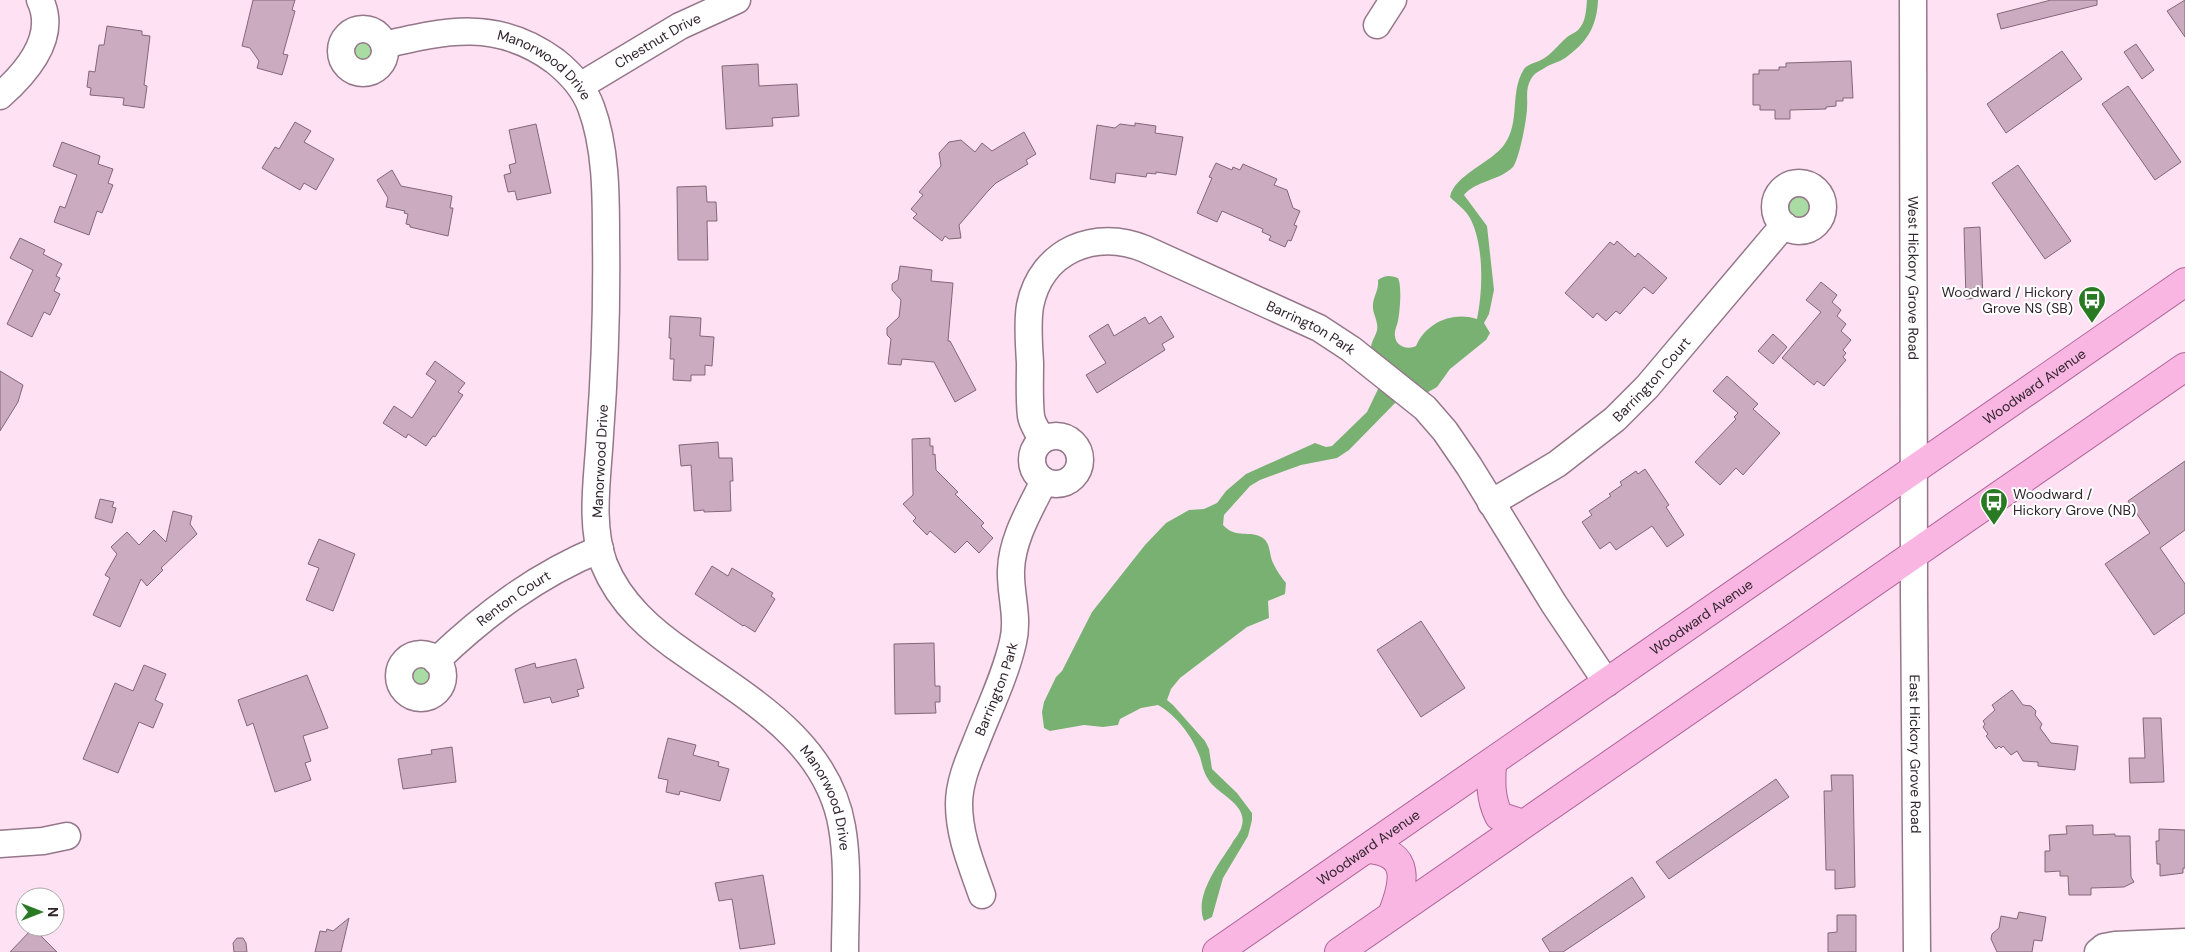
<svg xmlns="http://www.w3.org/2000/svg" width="2185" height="952" viewBox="0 0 2185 952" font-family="'DM Sans',sans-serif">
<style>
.green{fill:#a8dca2}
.water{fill:#79b173}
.building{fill:#cbabbf;stroke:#846679}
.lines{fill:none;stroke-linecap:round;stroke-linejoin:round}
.minor-casing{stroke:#95778a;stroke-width:29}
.major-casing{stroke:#b06498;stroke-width:30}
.minor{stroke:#fff;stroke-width:26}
.major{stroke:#f9b6e3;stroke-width:28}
.labels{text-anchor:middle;stroke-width:4;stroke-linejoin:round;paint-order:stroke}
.street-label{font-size:14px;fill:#31252d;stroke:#fff}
.poi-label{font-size:14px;fill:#31252d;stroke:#fff;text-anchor:end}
</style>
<rect width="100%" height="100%" fill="#fee2f3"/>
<path class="green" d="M349 52a13 13 0 1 1 26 0a13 13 0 1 1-26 0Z
M1787 206a13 13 0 1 1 26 0a13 13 0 1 1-26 0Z
M408 676a13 13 0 1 1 26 0a13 13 0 1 1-26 0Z"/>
<path class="water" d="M1587 0H1598C1597 24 1589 40 1569 55 1563 61 1553 63 1546 67 1540 71 1534 73 1531 79 1525 89 1528 98 1527 108 1527 119 1519 160 1513 167 1499 181 1477 180 1464 195L1487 226 1494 290 1489 314 1484 323 1490 333 1486 340 1450 369 1437 387 1423 395 1399 399 1349 450 1337 458 1301 465 1260 480 1250 486 1224 515 1223 525C1237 540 1249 529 1263 538 1271 544 1269 555 1273 563 1277 571 1281 577 1286 583L1285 594 1268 601 1269 618 1247 627 1180 678 1171 689 1167 700 1173 705 1205 741 1209 749 1212 769 1237 793 1252 813V820L1248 836 1223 878 1212 917 1204 921C1194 896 1218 865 1231 845 1234 839 1241 832 1242 825 1247 805 1220 795 1210 782 1203 772 1203 767 1200 757 1193 737 1176 715 1158 705L1141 708 1120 719 1118 725 1103 727 1084 725 1050 731 1044 728 1042 712 1044 702 1056 677 1062 671 1092 612 1145 545 1166 523 1189 510 1204 509 1217 503 1226 491 1246 474 1315 443 1326 447 1332 446 1367 412 1380 385 1367 349 1371 347C1372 338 1379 333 1377 324 1376 317 1372 311 1373 304 1374 295 1379 290 1378 280 1385 275 1390 275 1398 278 1402 286 1400 311 1398 321 1397 326 1394 331 1395 336 1396 347 1408 350 1416 346 1426 323 1452 311 1477 319 1483 290 1484 247 1471 220 1467 211 1457 204 1450 197 1454 175 1491 163 1504 145 1521 122 1509 93 1524 69 1528 64 1535 63 1541 60 1551 55 1558 45 1566 38 1570 34 1576 33 1579 29 1586 21 1586 10 1587 0Z"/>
<path class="building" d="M253 0H295L292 10 295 11 283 54 288 55 282 75 257 68 259 61 250 48 242 46Z
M2051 0H2097V5L2001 29 1997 14Z
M2185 0V37L2167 11Z
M107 26 142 31V35L150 36 144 85 147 86 144 108 123 105 124 98 90 95 91 88 87 87 89 71 95 72 99 45H104Z
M2136 44 2154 70 2142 79 2124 52Z
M2062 51 2082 79 2006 133 1987 104Z
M1851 61 1853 98H1843V101H1836V106L1826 107V109L1790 110V119H1775V110H1760V105H1753V74H1759V70H1779V67H1786V63Z
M758 64 759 86 797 84 799 116 772 118 773 126 726 129 722 66Z
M2128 86 2181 162 2155 180 2102 104Z
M295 122 311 131 304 142 334 159 316 190 304 183 300 190 262 168 275 147 279 149Z
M1135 123 1156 126 1155 133 1183 137 1176 175 1156 172V174L1147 173 1146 177 1116 173 1115 183 1090 179 1097 125 1115 128 1120 124 1135 126Z
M536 124 551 193 517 200 515 191 508 192 504 175 511 173 509 165 516 163 509 130Z
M1024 132 1036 154 1026 160 1028 164 996 183 988 191 959 225 961 238 949 239 945 236 942 241 913 218 917 214 911 209 923 195 919 192 941 166 939 153 949 142 961 140 975 152 982 143 992 151Z
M62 142 100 156 98 164 113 169 108 183 113 185 102 213 97 211 89 235 54 222 60 206 65 208 77 175 53 166Z
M1216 163 1232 170 1233 167 1240 170 1243 164 1277 179 1274 185 1287 190 1293 208 1300 211 1294 225 1297 226 1291 241 1288 240 1285 247 1269 240 1271 236 1262 232 1263 229 1222 211 1217 222 1197 213 1212 178 1209 177Z
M2018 165 2071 241 2045 259 1992 183Z
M392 170 401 186 452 196 450 208H453L448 236 410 227V225L406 224 408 214 404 213 405 211 386 207 388 198 377 180Z
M706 186 707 202H716L717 221H707L708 260H678L677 187Z
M1980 227 1983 298 1966 299 1964 228Z
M20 238 45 250 43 254 62 264 56 276 60 278 54 291 60 294 50 315 44 312 32 337 7 324 33 270 10 258Z
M1617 241 1635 257 1638 253 1667 278 1653 294 1644 287 1620 314 1616 311 1606 321 1597 313 1593 318 1565 293 1610 242 1614 245Z
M900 266 932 270 931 281 953 283 948 341H950L976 390 955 402 934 362 902 359 901 365 888 364 891 339 887 335V328L899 317 901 300 892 290V284L898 280Z
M1821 282 1837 295 1832 302 1841 310 1837 316 1846 324 1841 331 1851 340 1843 350 1846 353 1843 357 1846 360 1824 386 1817 381 1814 385 1782 358 1821 312 1806 300Z
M670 316 701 318 700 336 714 337 712 366 705 365V375H691V381L673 380 674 359H670L671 338H669Z
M1161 316 1174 337 1162 344 1165 350 1097 393 1086 375 1106 363 1089 336 1108 324 1114 336 1145 317 1149 324Z
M1773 334 1787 347 1773 364 1758 351Z
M435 361 465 383 458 392 463 395 435 437 433 436 426 446 408 434 406 438 383 423 394 406 412 418 436 381 426 374Z
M0 371 23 385 18 402 0 431Z
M1727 376 1758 404 1753 409 1780 433 1743 475 1736 468 1720 485 1695 462 1736 419 1734 417 1738 413 1713 391Z
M930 438V446H933V455L935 454 936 470 958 492 955 494 984 523 981 526 993 538 979 553 967 541 955 553 930 531 927 535 913 521 916 518 903 504 913 495 912 439Z
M718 442 719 458H732L733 481H730L731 511 704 512V510L694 511 691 465 681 466 679 445Z
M2185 461V530L2160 548 2185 584V613L2154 635 2105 564 2150 533 2128 501Z
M1645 469 1669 505 1666 507 1684 535 1667 547 1652 526 1616 550 1610 542 1600 549 1582 522 1592 515 1589 511 1611 496 1609 494 1622 485 1620 482 1636 471 1638 474Z
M100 499 114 502 112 507 116 508 112 523 95 518Z
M173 511 192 516 190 524 197 534 161 568 163 570 147 586 141 579 120 627 93 615 110 578 105 575 117 554 111 547 127 532 139 545 154 530 166 542Z
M319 539 355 554 333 611 306 600 319 568 308 564Z
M712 566 728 576 732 568 773 593 771 596 775 599 755 632 744 625 743 626 695 594Z
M1421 621 1465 688 1421 717 1377 650Z
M934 643 935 686H940V702H935L936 713 895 714 894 644Z
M576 659 584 688 577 690 579 696 552 703 550 697 524 703 515 669 535 663 536 668Z
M144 665 166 674 155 700 163 704 153 728 139 722 118 773 83 759 115 683 133 691Z
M307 675 328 728 303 736 311 761 305 763 311 780 275 792 253 723 247 726 238 700Z
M2012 690 2023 705 2031 706 2036 711 2035 715 2042 724 2040 728 2051 743 2078 746 2075 770 2038 766V762L2023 761 2017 751 2011 755 2003 746 2001 748 1999 746 1996 749 1986 736 1988 734 1983 727 1985 724 1983 721 1995 710 1992 705Z
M2143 718H2161L2164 782 2130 783 2129 758H2145Z
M668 738 696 745 693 755 719 762 718 766 729 769 720 801 680 791 679 795 666 792 668 780 658 778Z
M452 747 456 782 403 789 398 759 432 754 431 750Z
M1831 775H1853L1855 887 1835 889V870H1826L1824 791H1832Z
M1776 779 1789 797 1669 879 1656 862Z
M2093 825V835L2115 834V836H2130L2131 877 2134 882 2124 887 2091 888V895H2069L2068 876H2060V871L2045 872V851H2050L2049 835 2067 834 2066 826Z
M2159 829 2185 830V868H2183V873L2160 876V864H2157L2156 841H2159Z
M763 875 775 944 740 949 732 899 719 901 715 883Z
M1632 877 1645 897 1563 952H1550L1542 939Z
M2019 912 2046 917 2042 941 2034 940 2032 952H1997L1991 939 1992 934 1999 928 2001 916 2017 919Z
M1837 915H1856V952H1828V933L1837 932Z
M349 918 341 952H315L320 931 326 932 327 929 333 931Z
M33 928 57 952H10Z
M237 938H243L246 943 247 952H234L233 943Z"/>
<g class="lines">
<defs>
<g id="minor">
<path id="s1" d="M1913 0 1914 596 1917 952"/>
<path d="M1377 25 1393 0"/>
<circle cx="363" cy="51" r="22"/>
<path id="s2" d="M384 45C447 30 498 19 555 61 570 73 584 88 591 107 606 147 606 195 606 237 607 303 605 368 600 434 598 476 589 523 604 564 620 604 653 632 687 655 751 700 828 743 842 827 849 867 845 911 845 952"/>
<path id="s3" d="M580 86 680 26 737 0"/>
<path d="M0 96C26 73 58 37 40 0"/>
<circle cx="1799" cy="207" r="24"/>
<circle cx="1056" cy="460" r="24"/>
<path id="s4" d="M1042 440C1039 433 1032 424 1031 416 1029 399 1030 380 1030 363 1029 344 1027 324 1030 306 1041 250 1096 228 1145 249L1319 328 1351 349 1425 408 1445 431 1469 466 1554 604 1607 683"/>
<path id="s5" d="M1491 503 1557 464 1615 419 1647 387 1784 225"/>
<circle cx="421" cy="676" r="22"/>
<path id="s6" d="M436 661C485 614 537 575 600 549"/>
<path d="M0 844 43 841 67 836"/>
<path id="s7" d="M982 895C972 866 959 836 959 804 959 784 967 764 975 745 988 711 1005 677 1013 642 1019 617 1010 594 1011 570 1012 538 1031 508 1044 481"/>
<path d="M2098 952 2104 947 2115 945 2185 942"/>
</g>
<g id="major">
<path d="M1492 763C1491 782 1490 798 1499 816L1523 824"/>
<path d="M1367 849C1413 852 1404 884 1392 915"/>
<path id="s8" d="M1217 952 2185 282"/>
<path d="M1339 952 2185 367"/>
</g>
</defs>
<use href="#minor" class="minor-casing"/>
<use href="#major" class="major-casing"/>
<use href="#minor" class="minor"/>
<use href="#major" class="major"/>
</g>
<defs>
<symbol id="bus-pin" viewBox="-11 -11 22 30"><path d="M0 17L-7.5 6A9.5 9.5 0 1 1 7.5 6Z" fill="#2a7a24" stroke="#fff"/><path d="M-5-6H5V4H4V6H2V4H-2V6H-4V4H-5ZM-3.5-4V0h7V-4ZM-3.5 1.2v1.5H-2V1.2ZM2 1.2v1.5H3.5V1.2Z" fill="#fff"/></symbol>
</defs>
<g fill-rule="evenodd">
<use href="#bus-pin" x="2076" y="284" width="32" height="43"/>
<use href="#bus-pin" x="1978" y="486" width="32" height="43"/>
</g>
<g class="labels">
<g class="street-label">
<text dy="5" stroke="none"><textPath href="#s3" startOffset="90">Chestnut Drive</textPath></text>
<text dy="5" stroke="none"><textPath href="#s2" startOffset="172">Manorwood Drive</textPath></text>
<text dy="5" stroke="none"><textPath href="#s1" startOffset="278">West Hickory Grove Road</textPath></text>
<text dy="5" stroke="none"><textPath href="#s4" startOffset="469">Barrington Park</textPath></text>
<text dy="5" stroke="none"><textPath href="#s5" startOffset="204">Barrington Court</textPath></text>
<text dy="5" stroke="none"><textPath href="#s8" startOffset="994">Woodward Avenue</textPath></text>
<text transform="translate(600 461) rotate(-87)" y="5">Manorwood Drive</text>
<text dy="5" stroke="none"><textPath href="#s6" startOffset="100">Renton Court</textPath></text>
<text dy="5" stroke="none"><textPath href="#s8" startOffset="589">Woodward Avenue</textPath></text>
<text dy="5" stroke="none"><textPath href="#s7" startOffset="216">Barrington Park</textPath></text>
<text dy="5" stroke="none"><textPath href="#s1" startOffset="754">East Hickory Grove Road</textPath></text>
<text dy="5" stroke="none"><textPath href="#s2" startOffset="1028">Manorwood Drive</textPath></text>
<text dy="5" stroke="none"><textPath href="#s8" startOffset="184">Woodward Avenue</textPath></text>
</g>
<g class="poi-label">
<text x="2073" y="297">Woodward / Hickory<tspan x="2073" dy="16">Grove NS (SB)</tspan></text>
<text x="2013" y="499" text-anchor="start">Woodward /<tspan x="2013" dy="16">Hickory Grove (NB)</tspan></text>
</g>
</g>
<g transform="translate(40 912) rotate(90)"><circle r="24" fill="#ffffff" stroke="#ada8ab"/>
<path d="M0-4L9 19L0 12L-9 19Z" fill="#2a7a24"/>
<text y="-8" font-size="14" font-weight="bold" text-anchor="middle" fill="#31252d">N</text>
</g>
</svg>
